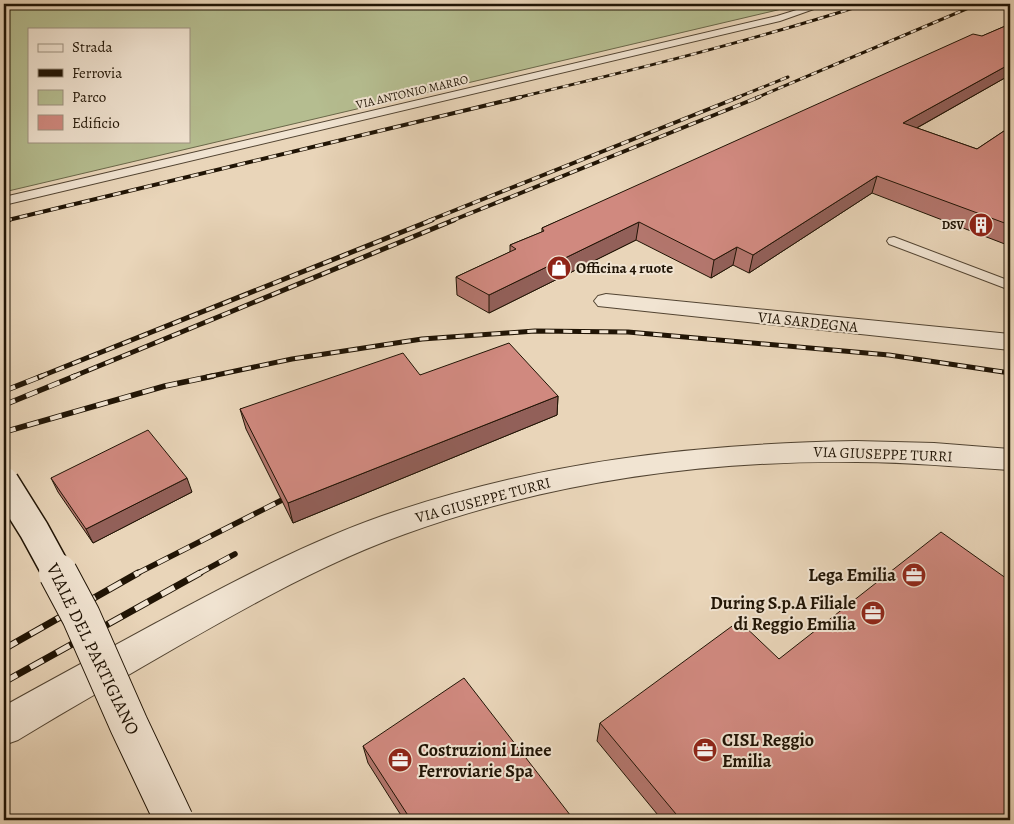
<svg xmlns="http://www.w3.org/2000/svg" width="1014" height="824" viewBox="0 0 1014 824" font-family="Alegreya,serif">
<style>
.green{fill:#b5bd90;stroke:#6a684a;fill-rule:evenodd}
.lines{fill:none;stroke-linecap:round;stroke-linejoin:round}
.service-casing{stroke:#524432;stroke-width:2}
.minor-casing{stroke:#524432;stroke-width:2}
.service{fill:#f1e4d2;fill-rule:evenodd}
.minor{fill:#f1e4d2;fill-rule:evenodd}
.rail-far4-casing{stroke:#201405;stroke-width:3}
.rail-far3-casing{stroke:#201405;stroke-width:4}
.rail-far2-casing{stroke:#201405;stroke-width:5}
.rail-far1-casing{stroke:#201405;stroke-width:5.5}
.rail-casing{stroke:#201405;stroke-width:7}
.rail-far4{stroke:#f1e4d2;stroke-width:2;stroke-dasharray:6;stroke-linecap:butt}
.rail-far3{stroke:#f1e4d2;stroke-width:2.5;stroke-dasharray:8;stroke-linecap:butt}
.rail-far2{stroke:#f1e4d2;stroke-width:3;stroke-dasharray:9;stroke-linecap:butt}
.rail-far1{stroke:#f1e4d2;stroke-width:4;stroke-dasharray:12;stroke-linecap:butt}
.rail{stroke:#f1e4d2;stroke-width:5;stroke-dasharray:15;stroke-linecap:butt}
.secondary-bridge-far1-casing{stroke:#201405;stroke-width:32;stroke-linecap:butt}
.secondary-bridge-casing{stroke:#201405;stroke-width:40;stroke-linecap:butt}
.secondary-bridge-far1{stroke:#f1e4d2;stroke-width:29}
.secondary-bridge{stroke:#f1e4d2;stroke-width:38}
.wall{fill:#b3766d;stroke:#201405}
.shaded-wall{fill:#926059;stroke:#201405}
.building{fill:#d0897f;stroke:#201405}
.labels{text-anchor:middle;stroke-width:4;stroke-linejoin:round;paint-order:stroke}
.far-street-label{font-size:12px;fill:#201405;stroke:#f1e4d2}
.far-poi-label{font-size:12px;font-weight:bold;fill:#201405;stroke:#f1e4d2;text-anchor:end}
.poi-label{font-size:15px;font-weight:bold;fill:#201405;stroke:#f1e4d2;text-anchor:start}
.street-label{font-size:15px;fill:#201405;stroke:#f1e4d2}
.near-poi-label{font-size:18px;font-weight:bold;fill:#201405;stroke:#f1e4d2;text-anchor:end}
.near-street-label{font-size:18px;fill:#201405;stroke:#f1e4d2}
</style>
<rect width="100%" height="100%" fill="#e9d5b9"/>
<filter id="stains"><feTurbulence type="fractalNoise" baseFrequency=".004" numOctaves="4"/><feColorMatrix values="0 0 0 0 .2 0 0 0 0 .09 0 0 0 0 .02 0 0 0 .5 -.17"/></filter>
<radialGradient id="worn" r=".72"><stop offset=".6" stop-color="#630" stop-opacity="0"/><stop offset="1" stop-color="#630" stop-opacity=".3"/></radialGradient>
<path class="green" d="M4 4H803L4 192ZM29 29H189V141H29Z"/>
<g class="lines">
<defs>
<path id="service" d="M816 4H828L780 21 4 205V197L777 16Z
M894 237 1010 281V290L889 244 887 241 889 238Z"/>
<path id="minor" d="M606 294 1010 334V350L598 306 594 301 598 296Z
M856 441 934 443 1010 449V470C959 467 908 462 857 462 705 460 548 482 405 534 327 562 254 603 182 644 127 676 72 707 18 740L4 745V706C54 678 105 651 156 623 229 584 303 544 382 516 537 462 692 444 856 441Z"/>
</defs>
<use href="#service" class="service-casing"/>
<use href="#minor" class="minor-casing"/>
<use href="#service" class="service"/>
<use href="#minor" class="minor"/>
<defs>
<path id="rail-far4" d="M516 98C634 70 751 41 866 4
M736 98 788 77
M756 98 978 4"/>
<path id="rail-far3" d="M4 221 521 97
M428 221 739 97
M451 221 759 97"/>
<path id="rail-far2" d="M4 221 9 220
M39 377 432 220
M72 377 454 220
M207 377 292 359 422 339 535 331 628 332 889 355 1010 373"/>
<path id="rail-far1" d="M4 391 42 376
M4 405 75 376
M4 432 165 386 213 376
M136 574 282 500
M198 574 235 554"/>
<path id="rail" d="M4 649 138 573
M4 682 200 573"/>
</defs>
<use href="#rail-far4" class="rail-far4-casing"/>
<use href="#rail-far3" class="rail-far3-casing"/>
<use href="#rail-far2" class="rail-far2-casing"/>
<use href="#rail-far1" class="rail-far1-casing"/>
<use href="#rail" class="rail-casing"/>
<use href="#rail-far4" class="rail-far4"/>
<use href="#rail-far3" class="rail-far3"/>
<use href="#rail-far2" class="rail-far2"/>
<use href="#rail-far1" class="rail-far1"/>
<use href="#rail" class="rail"/>
<defs>
<path id="secondary-bridge-far1" d="M4 482 34 530 58 574"/>
<path id="secondary-bridge" d="M58 573 81 616 129 725 174 820"/>
</defs>
<use href="#secondary-bridge-far1" class="secondary-bridge-far1-casing"/>
<use href="#secondary-bridge" class="secondary-bridge-casing"/>
<use href="#secondary-bridge-far1" class="secondary-bridge-far1"/>
<use href="#secondary-bridge" class="secondary-bridge"/>
</g>
<path class="wall" d="M1010 24V75L917 128 977 149 1010 127V246L872 193 749 273 733 265 711 278 636 240 489 313 457 295 456 277 510 252V245L542 232V228Z
M420 375 558 396 557 415 293 523 246 429 240 409Z
M51 478 192 492 93 543 58 492Z
M779 659 1010 820H662L597 741 600 723Z
M363 746 574 820H404L368 763Z"/>
<path class="shaded-wall" d="M1010 64V75L897 139 903 123Z
M877 176 872 193 749 273 753 255Z
M639 222 636 240 489 313V295Z
M737 247 733 265 711 278 714 260Z
M558 396 557 415 293 523 288 503Z
M187 478 192 492 93 543 86 529Z"/>
<path class="building" d="M1010 24V64L903 123 977 149 1010 127V225L877 176 753 255 737 247 714 260 639 222 489 295 456 277 516 249 510 245 544 231 542 228 973 34 982 36Z
M509 343 558 396 288 503 240 409 403 353 420 375Z
M148 430 187 478 86 529 51 478Z
M941 532 1010 581V820H681L600 723 739 621 779 659Z
M464 678 574 820H411L363 746Z"/>
<defs>
<symbol id="building-disc" viewBox="-11 -11 22 22"><circle r="9.5" fill="#8f2418" stroke="#f1e4d2"/><path d="M-4-6H4V6H1V3H-1V6H-4ZM-2.5-4.3h1.7v1.8h-1.7ZM.8-4.3h1.7v1.8H.8ZM-2.5-1h1.7V.8h-1.7ZM.8-1h1.7V.8H.8Z" fill="#fff"/></symbol>
<symbol id="shop-disc" viewBox="-11 -11 22 22"><circle r="9.5" fill="#8f2418" stroke="#f1e4d2"/><path d="M-5-2.5h2.3a2.7 3.5 0 0 1 5.4 0H5L5.5 6h-11ZM-1.5-2.5h3a1.5 2.3 0 0 0-3 0Z" fill="#fff"/></symbol>
<symbol id="office-disc" viewBox="-11 -11 22 22"><circle r="9.5" fill="#8f2418" stroke="#f1e4d2"/><path d="M-6-3h4V-5.5h4V-3h4V5H-6ZM-1-4.5V-3h2v-1.5ZM-6 0V1H6V0Z" fill="#fff"/></symbol>
</defs>
<g fill-rule="evenodd">
<use href="#building-disc" x="967" y="211" width="28" height="28"/>
<use href="#shop-disc" x="545" y="254" width="28" height="28"/>
<use href="#office-disc" x="900" y="561" width="28" height="28"/>
<use href="#office-disc" x="859" y="599" width="28" height="28"/>
<use href="#office-disc" x="691" y="736" width="28" height="28"/>
<use href="#office-disc" x="386" y="746" width="28" height="28"/>
</g>
<g class="labels">
<g class="far-street-label">
<text transform="translate(412 92) rotate(-13)" y="4">VIA ANTONIO MARRO</text>
</g>
<g class="far-poi-label">
<text x="964" y="229">DSV</text>
</g>
<g class="poi-label">
<text x="576" y="273">Officina 4 ruote</text>
</g>
<g class="street-label">
<text transform="translate(808 322) rotate(6)" y="5">VIA SARDEGNA</text>
<text transform="translate(883 454) rotate(2)" y="5">VIA GIUSEPPE TURRI</text>
<text transform="translate(483 500) rotate(-15)" y="5">VIA GIUSEPPE TURRI</text>
</g>
<g class="near-poi-label">
<text x="896" y="581">Lega Emilia</text>
<text x="856" y="609">During S.p.A Filiale<tspan x="856" dy="21">di Reggio Emilia</tspan></text>
<text x="722" y="746" text-anchor="start">CISL Reggio<tspan x="722" dy="21">Emilia</tspan></text>
<text x="418" y="756" text-anchor="start">Costruzioni Linee<tspan x="418" dy="21">Ferroviarie Spa</tspan></text>
</g>
<g class="near-street-label">
<text transform="translate(93 649) rotate(64)" y="6">VIALE DEL PARTIGIANO</text>
</g>
</g>
<rect width="1014" height="824" fill="none" stroke="#e9d5b9" stroke-width="20"/>
<rect x="5" y="5" width="1004" height="814" fill="none" stroke="#201405" stroke-width="2.5"/>
<rect x="10" y="10" width="994" height="804" fill="none" stroke="#201405"/>
<rect x="28" y="28" width="162" height="115" fill="#f1e4d2" stroke="#9d9180"/>
<rect x="38" y="44" width="25" height="8" fill="#f1e4d2" stroke="#9d9180"/>
<text x="72" y="52" font-size="15" fill="#201405">Strada</text>
<rect x="38" y="69" width="25" height="8" fill="#201405" stroke="#9d9180"/>
<text x="72" y="78" font-size="15" fill="#201405">Ferrovia</text>
<rect x="38" y="90" width="25" height="15" fill="#b5bd90" stroke="#9d9180"/>
<text x="72" y="102" font-size="15" fill="#201405">Parco</text>
<rect x="38" y="115" width="25" height="15" fill="#d0897f" stroke="#9d9180"/>
<text x="72" y="128" font-size="15" fill="#201405">Edificio</text>
<rect width="100%" height="100%" filter="url(#stains)"/>
<rect width="100%" height="100%" fill="url(#worn)"/>
</svg>
